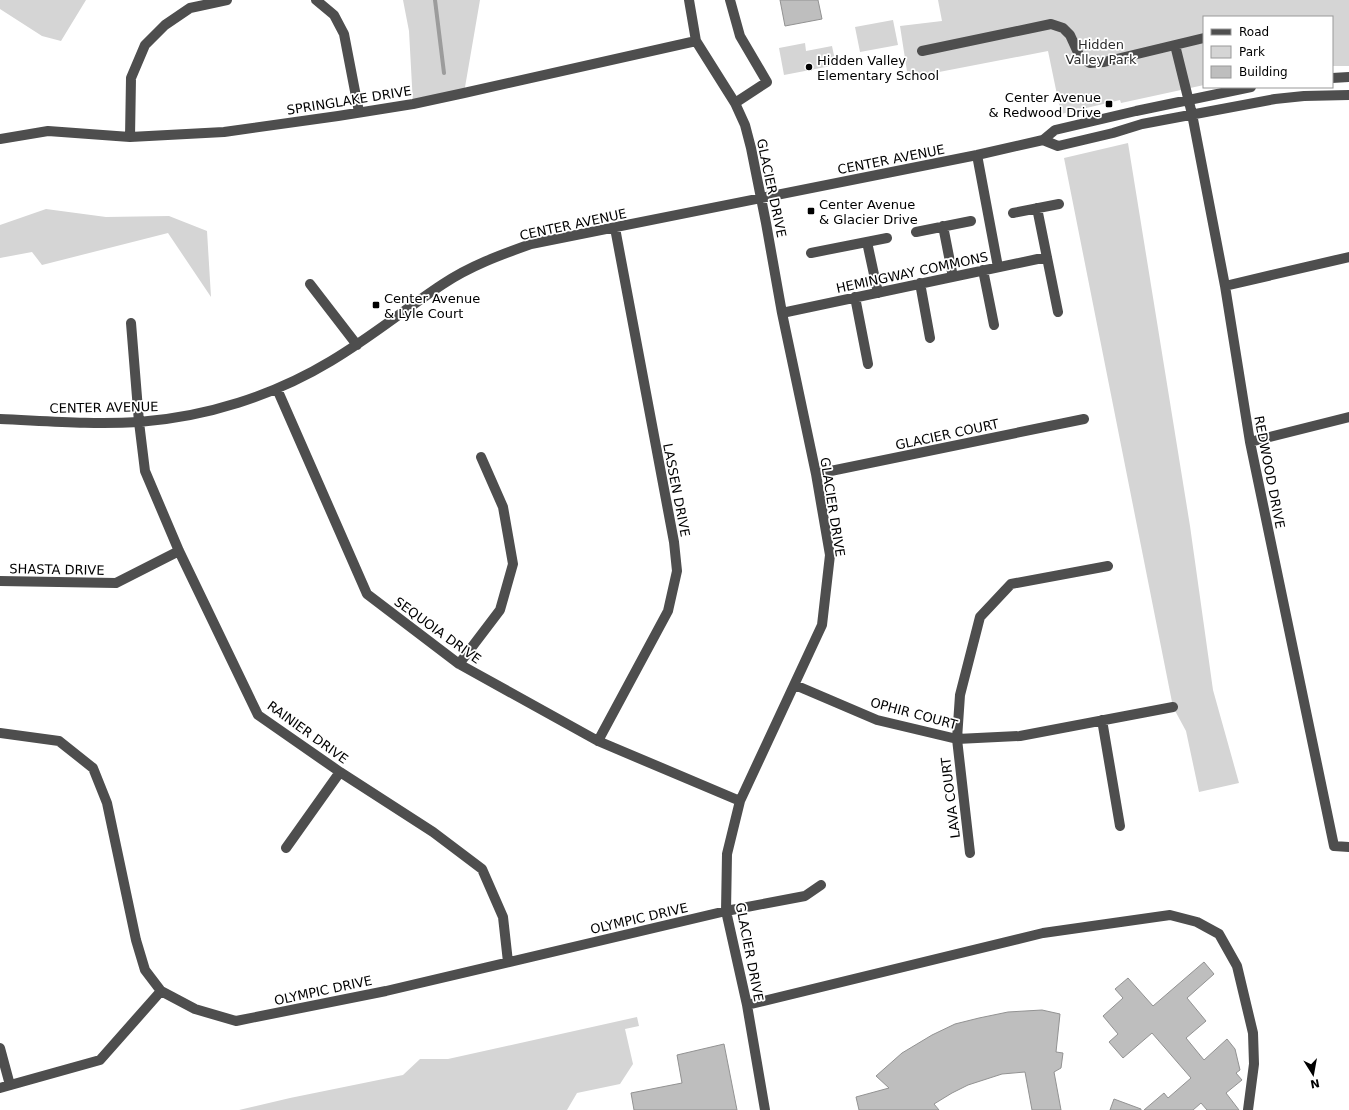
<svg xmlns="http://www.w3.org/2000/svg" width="1349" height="1110" viewBox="0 0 1349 1110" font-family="'DejaVu Sans',sans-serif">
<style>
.green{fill:#d5d5d5}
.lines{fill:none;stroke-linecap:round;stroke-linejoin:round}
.stream{stroke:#9c9c9c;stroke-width:4}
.building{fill:#bebebe;stroke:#929292}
.minor{stroke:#4e4e4e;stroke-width:10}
.poi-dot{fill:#000;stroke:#fff;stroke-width:1.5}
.labels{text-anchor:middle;stroke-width:3.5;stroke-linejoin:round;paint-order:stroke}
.park-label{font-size:13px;fill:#2c2c2c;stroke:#fff}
.poi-label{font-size:13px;fill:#000;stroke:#fff;text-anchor:start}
.street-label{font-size:13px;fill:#000;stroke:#fff}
</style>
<rect width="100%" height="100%" fill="#fff"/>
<path class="green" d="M0 0H86L61 41 42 36 0 9Z
M403 0H480L464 93 413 104 409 31Z
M938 0H1349V66H1332V17H1204V85L1121 103 1120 100 1061 114 1048 51 908 78 900 26 942 21Z
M893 20 898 45 860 52 855 27Z
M805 43 806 51 832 46 836 65 784 75 779 48Z
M1128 143 1190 526 1213 690 1239 783 1199 792 1186 731 1173 707 1064 158Z
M46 209 106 217 169 216 207 231 211 297 168 233 42 265 32 252 0 258V225Z
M637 1017 639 1026 625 1029 633 1064 620 1084 577 1093 567 1110H239L290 1098 403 1075 420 1059H448Z"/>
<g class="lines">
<path class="stream" d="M435 0 444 73"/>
</g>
<path class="building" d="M780 0H818L822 19 785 26Z
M1204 962 1214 974 1187 998 1206 1021 1186 1038 1204 1060 1227 1039 1235 1049 1240 1070 1236 1073 1242 1080 1226 1093 1239 1110H1207L1201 1103 1193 1110H1144L1164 1093 1168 1098 1191 1078 1152 1033 1123 1058 1109 1042 1118 1034 1103 1016 1123 998 1115 989 1128 978 1153 1006Z
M1042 1010 1060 1014 1056 1052 1063 1053 1061 1068 1054 1072 1061 1110H1032L1025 1072 1002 1074 968 1085 952 1093 934 1104 939 1110H859L856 1097 889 1088 876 1076 902 1053 932 1035 955 1024 979 1018 1008 1012Z
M724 1044 737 1110H634L631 1093 682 1083 677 1055Z
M1114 1099 1141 1109V1110H1110Z"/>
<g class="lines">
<path class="minor" d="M316 0 334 15 344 34 359 112
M689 0 696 41 735 103 745 125 751 148 766 223 782 313 816 474 830 555 822 625 740 801 727 854 726 911 747 1005 765 1110
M730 0 740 36 767 82 735 103
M1175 45 1192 114 1225 286 1250 442 1334 846 1349 847
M922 51 1051 24 1063 28 1070 35 1080 57 1090 63 1104 62 1204 38
M1332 78 1349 77
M130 137 131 78 145 45 165 25 190 8 227 0
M0 139 48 131 130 137 224 132 338 116 413 104 464 93 696 41
M1043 140 1058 146 1113 133 1142 124 1275 99 1304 96 1349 95
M977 155 998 267
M1037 208 1058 312
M1013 213 1059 204
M943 226 953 277
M916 232 971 221
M867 242 878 293
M811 253 887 238
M983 270 994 325
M920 283 930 338
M310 284 357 345
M1225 286 1349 257
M855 297 868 364
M782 313 1047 257
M131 323 139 422 145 471 179 551 258 715 340 772 433 832 482 869 503 917 508 962
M277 389 367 594 459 664 598 741 740 801
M0 419C46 421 93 425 139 422 206 417 273 396 331 361 370 338 405 309 443 284 470 266 500 255 531 244L977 155 1043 140 1055 130 1136 111 1251 87
M1250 442 1349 417
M816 474 1084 419
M0 581 116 583 179 551
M459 664 500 610 513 564 503 507 481 457
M795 685 877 720 957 739 1020 736 1173 707
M1102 720 1120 826
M0 733 59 741 93 768 107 803 136 940 145 970 161 991 195 1009 236 1021 386 991 726 911 805 896 821 885
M598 741 668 611 677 571 674 542 615 228
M286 848 340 772
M970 853 957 739 960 695 980 617 1011 584 1108 566
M747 1005 1043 933 1170 915 1197 922 1219 934 1237 966 1253 1033 1254 1064 1248 1110
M0 1048 10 1085
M0 1088 100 1060 161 991"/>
</g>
<g class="poi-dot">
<circle cx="809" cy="67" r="4"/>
<rect x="1105" y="100" width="8" height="8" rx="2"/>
<rect x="807" y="207" width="8" height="8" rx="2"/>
<rect x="372" y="301" width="8" height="8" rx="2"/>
</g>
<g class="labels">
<g class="park-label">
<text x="1101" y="49">Hidden<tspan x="1101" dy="15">Valley Park</tspan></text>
</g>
<g class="poi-label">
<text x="817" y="65">Hidden Valley<tspan x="817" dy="15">Elementary School</tspan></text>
<text x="1101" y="102" text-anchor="end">Center Avenue<tspan x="1101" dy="15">&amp; Redwood Drive</tspan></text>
<text x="819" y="209">Center Avenue<tspan x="819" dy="15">&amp; Glacier Drive</tspan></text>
<text x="384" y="303">Center Avenue<tspan x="384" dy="15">&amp; Lyle Court</tspan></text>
</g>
<g class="street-label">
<text transform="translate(349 100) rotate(-9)" y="5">SPRINGLAKE DRIVE</text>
<text transform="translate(891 159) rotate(-11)" y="5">CENTER AVENUE</text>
<text transform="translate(772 188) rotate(78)" y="5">GLACIER DRIVE</text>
<text transform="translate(573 224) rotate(-12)" y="5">CENTER AVENUE</text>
<text transform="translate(912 272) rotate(-12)" y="5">HEMINGWAY COMMONS</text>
<text transform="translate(104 407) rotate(-1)" y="5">CENTER AVENUE</text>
<text transform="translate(947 434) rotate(-12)" y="5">GLACIER COURT</text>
<text transform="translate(1270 472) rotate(79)" y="5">REDWOOD DRIVE</text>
<text transform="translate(677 490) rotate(79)" y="5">LASSEN DRIVE</text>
<text transform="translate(833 507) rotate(81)" y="5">GLACIER DRIVE</text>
<text transform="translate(57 569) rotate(1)" y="5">SHASTA DRIVE</text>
<text transform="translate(438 630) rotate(36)" y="5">SEQUOIA DRIVE</text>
<text transform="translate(914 713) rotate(15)" y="5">OPHIR COURT</text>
<text transform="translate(308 732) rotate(36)" y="5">RAINIER DRIVE</text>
<text transform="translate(950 798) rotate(-97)" y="5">LAVA COURT</text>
<text transform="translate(639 918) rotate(-13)" y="5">OLYMPIC DRIVE</text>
<text transform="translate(750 952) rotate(79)" y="5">GLACIER DRIVE</text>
<text transform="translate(323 990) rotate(-12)" y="5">OLYMPIC DRIVE</text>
</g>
</g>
<rect x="1203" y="16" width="130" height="72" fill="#ffffff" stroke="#999999"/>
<rect x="1211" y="29" width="20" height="6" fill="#4e4e4e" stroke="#999999"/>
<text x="1239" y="36" font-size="12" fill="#000000">Road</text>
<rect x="1211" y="46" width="20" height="12" fill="#d5d5d5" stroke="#999999"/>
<text x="1239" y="56" font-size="12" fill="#000000">Park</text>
<rect x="1211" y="66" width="20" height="12" fill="#bebebe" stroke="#999999"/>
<text x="1239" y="76" font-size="12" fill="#000000">Building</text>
<g transform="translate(1313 1074) rotate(169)" stroke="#ffffff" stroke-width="3" paint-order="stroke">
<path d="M0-3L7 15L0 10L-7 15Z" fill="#000000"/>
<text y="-6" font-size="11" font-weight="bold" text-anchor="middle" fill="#000000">N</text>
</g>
</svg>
